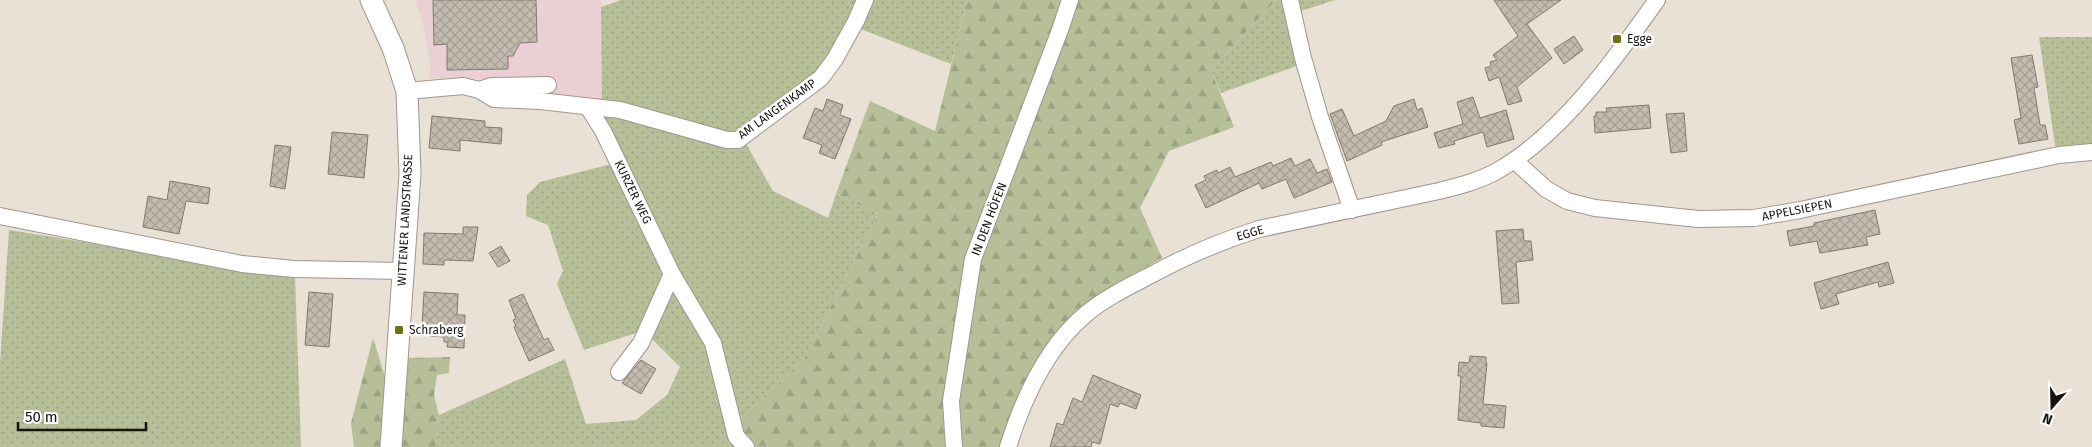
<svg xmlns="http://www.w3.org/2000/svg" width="2092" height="447" viewBox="0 0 2092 447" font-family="'Fira Sans',sans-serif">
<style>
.industrial{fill:#ead0d4}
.grass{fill:url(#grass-dots)}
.forest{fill:url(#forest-firs)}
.building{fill:url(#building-cross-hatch);stroke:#827971}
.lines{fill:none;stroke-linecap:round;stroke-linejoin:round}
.minor-casing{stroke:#a0968d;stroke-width:18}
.major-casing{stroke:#a0968d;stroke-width:23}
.minor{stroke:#fff;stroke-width:16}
.major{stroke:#fff;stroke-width:21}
.poi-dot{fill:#6f7116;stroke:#fff;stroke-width:2}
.labels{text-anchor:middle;stroke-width:5;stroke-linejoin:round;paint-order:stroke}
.poi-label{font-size:12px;fill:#16130f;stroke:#fff;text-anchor:start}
.street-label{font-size:12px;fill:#16130f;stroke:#fff}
</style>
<defs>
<pattern id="grass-dots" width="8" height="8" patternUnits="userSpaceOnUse" patternTransform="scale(1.25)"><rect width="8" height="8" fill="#b6bf98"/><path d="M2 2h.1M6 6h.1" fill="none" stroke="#9ca382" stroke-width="1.8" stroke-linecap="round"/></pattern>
<pattern id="forest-firs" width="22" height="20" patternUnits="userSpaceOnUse" patternTransform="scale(1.25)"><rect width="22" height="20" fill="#b6bf98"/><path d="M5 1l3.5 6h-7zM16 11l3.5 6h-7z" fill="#9ca382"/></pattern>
<pattern id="building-cross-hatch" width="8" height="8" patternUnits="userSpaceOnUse" patternTransform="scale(1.25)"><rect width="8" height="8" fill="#c3bab0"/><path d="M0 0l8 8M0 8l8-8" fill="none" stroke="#a79f96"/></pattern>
</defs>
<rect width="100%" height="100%" fill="#e9e0d6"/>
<path class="industrial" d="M415 0H601L602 105 592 104 479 79 430 78V60L422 20Z"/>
<path class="grass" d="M621 0H859L849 23 816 75 737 135 602 105 601 7Z
M870 0H967L951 64 858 28Z
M1276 0H1335L1298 12 1308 62 1221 93 1211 70Z
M2039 37H2092V148L2056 151Z
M598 112 745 142 773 191 828 218 836 194 878 214 804 359 736 423 689 291Z
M612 164 666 274 645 330 584 350 557 284 563 271 548 225 526 216 527 195 540 182Z
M9 230 295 276 301 447H0V364Z
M671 281 708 343 739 447H436L439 415 565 359 586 424 636 420 667 395 680 367 648 335Z"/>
<path class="forest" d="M967 0H1276L1211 70 1234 127 1169 151 1140 208 1162 258 1095 297 1050 343 1024 383 1000 447H747L736 423 804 359 878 214 836 194 870 101 935 131Z
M373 338 388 386 382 447H354L351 423Z
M450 357 449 373 437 375 434 395 439 415 436 447H401L407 358Z"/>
<path class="building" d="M433 0H536L537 42 520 43 513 56H508V69L447 70V44L434 45Z
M1494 0H1561L1527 24 1552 58 1517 87 1522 101 1508 105 1499 77 1489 81 1485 68 1491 66 1490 62 1497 60 1493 55 1518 36Z
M1574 36 1583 50 1564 64 1554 49Z
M2032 55 2038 87 2034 88 2040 125H2045L2048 139 2019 144 2014 120 2021 118 2011 58Z
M1473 97 1480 118 1506 110 1514 139 1487 147 1483 132 1454 141 1455 144 1439 148 1434 133 1463 124 1457 102Z
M827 99 843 105 840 115 851 119 835 159 819 153 822 145 803 138 815 108 823 111Z
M1414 99 1417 110 1422 108 1428 127 1381 142 1382 145 1347 161 1330 114 1342 109 1354 136 1386 121 1394 106Z
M1649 105 1651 128 1595 133 1594 116H1596V112H1607L1606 108Z
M1684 113 1687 151 1671 153 1666 114Z
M432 116 485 121V127L502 128 501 144 460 140V151L429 148Z
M332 132 368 135 364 178 328 174Z
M275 145 291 147 285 189 270 186Z
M1291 158 1295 166 1310 159 1317 173 1327 169 1332 182 1294 198 1286 179 1262 189 1259 183 1206 208 1195 185 1206 180 1204 176 1217 170 1218 173 1230 167 1235 177 1271 162 1273 166Z
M170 181 210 188 208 204 186 201 179 234 143 227 148 196 167 200Z
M1875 210 1880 234 1866 237 1868 245 1820 253 1817 241 1790 246 1787 231 1814 226V223Z
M463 227H478L473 261 444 260V265L423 264 424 233 463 234Z
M1523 229 1524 241H1531L1533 260 1516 262 1519 303 1502 304 1496 231Z
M501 246 510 261 498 267 489 253Z
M1888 262 1894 283 1879 287 1878 282 1836 294 1839 304 1821 309 1814 283Z
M309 292 333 294 329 347 305 345Z
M424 292 458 294 457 315H465L464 348 447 347 448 342H444V337L429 336 430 328 422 327Z
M523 294 544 340 548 338 554 350 529 361 514 327 516 326 513 320 516 319 509 300Z
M1470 356 1486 357V363H1487L1483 404 1506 406 1504 428 1481 426V423L1458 420 1461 376H1458L1459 362 1469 363Z
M641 360 656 369 641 394 622 383Z
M1093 375 1141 395 1136 409 1120 403 1118 407 1110 404 1100 444 1092 442 1091 447H1050L1057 423 1063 425 1073 398 1082 402Z"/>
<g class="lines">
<defs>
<path id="minor" d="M1290 0 1303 58 1320 117 1352 210
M479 90 491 86 548 85
M407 91 463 86 479 90 494 99 540 101 620 110 727 140H738L821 78 835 59 856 21 865 0
M588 107 603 131 672 274 713 343 736 436 746 447
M1514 160 1546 189 1567 201 1595 208 1698 219 1754 218 1800 210 2059 155 2092 152
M0 216 242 264 294 269 403 271
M619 372 641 343 672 274
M954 447 951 401 973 259 1060 30 1070 0
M1008 447C1023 399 1046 347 1086 314 1105 298 1128 287 1151 275 1186 256 1221 241 1259 229L1439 191C1459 186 1479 181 1497 171 1561 135 1615 59 1657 0"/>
<path id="major" d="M371 0 393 48 407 91 410 174 391 447"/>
</defs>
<use href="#minor" class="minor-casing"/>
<use href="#major" class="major-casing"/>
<use href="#minor" class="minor"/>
<use href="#major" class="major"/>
</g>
<g class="poi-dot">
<rect x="1612" y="34" width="10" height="10" rx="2.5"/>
<rect x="394" y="325" width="10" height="10" rx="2.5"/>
</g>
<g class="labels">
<g class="poi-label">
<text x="1627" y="43">Egge</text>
<text x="409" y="334">Schraberg</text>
</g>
<g class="street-label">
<text transform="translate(777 109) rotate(-36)" y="4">AM LANGENKAMP</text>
<text transform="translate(633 192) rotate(64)" y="4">KURZER WEG</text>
<text transform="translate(1797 210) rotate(-11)" y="4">APPELSIEPEN</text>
<text transform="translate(989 219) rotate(-69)" y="4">IN DEN HÖFEN</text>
<text transform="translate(405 220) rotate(-87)" y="4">WITTENER LANDSTRASSE</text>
<text transform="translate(1250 233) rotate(-16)" y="4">EGGE</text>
</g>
</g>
<g transform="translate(2052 407) rotate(200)" stroke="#ffffff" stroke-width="4" paint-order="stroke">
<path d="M0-4L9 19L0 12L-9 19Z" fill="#16130f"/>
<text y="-8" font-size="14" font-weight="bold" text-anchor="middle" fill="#16130f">N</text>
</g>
<path d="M18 422v8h128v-8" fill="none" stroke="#16130f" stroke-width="2.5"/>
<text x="25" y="422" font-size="15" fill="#16130f" stroke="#ffffff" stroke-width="4" paint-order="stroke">50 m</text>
</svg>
